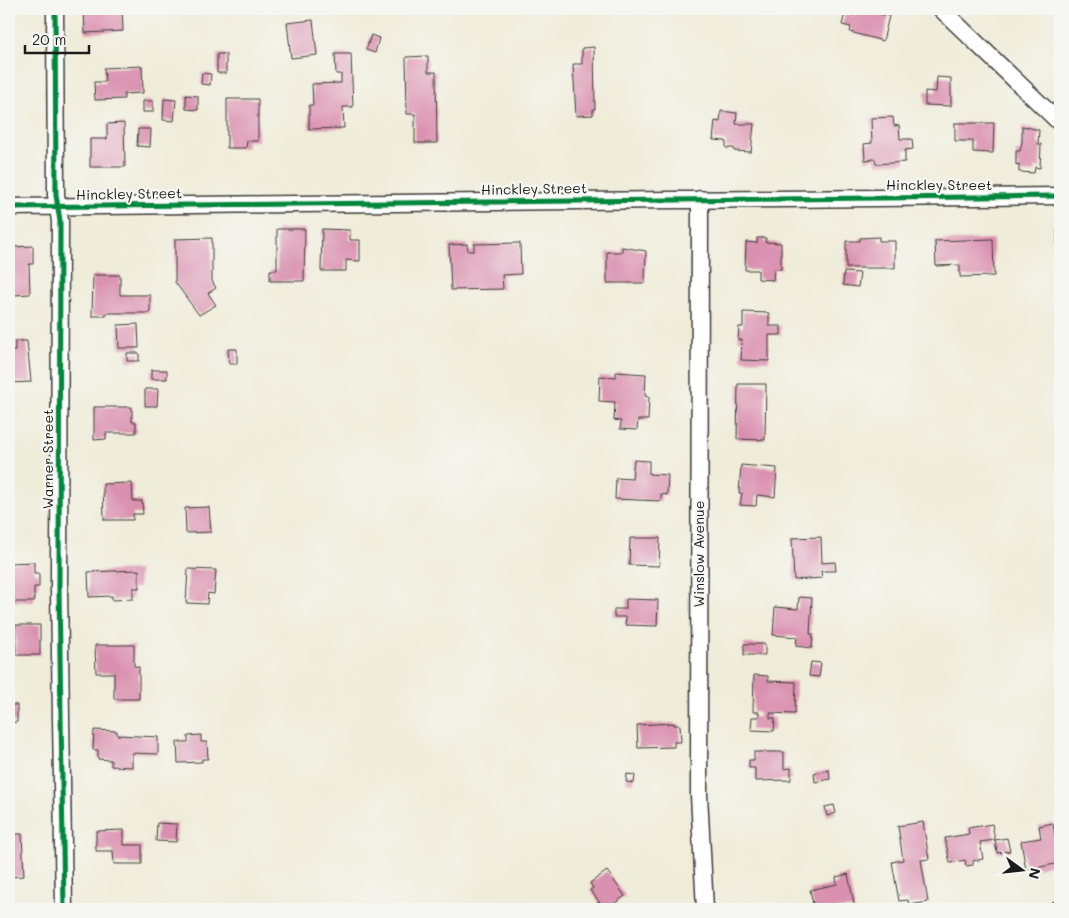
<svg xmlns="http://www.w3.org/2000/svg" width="1069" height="918" viewBox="0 0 1069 918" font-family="Mali,sans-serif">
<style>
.building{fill:#da90af}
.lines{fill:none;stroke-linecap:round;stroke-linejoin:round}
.minor-casing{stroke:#3c3b38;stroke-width:19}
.minor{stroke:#fff;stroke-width:16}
.cycleway-casing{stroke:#f6f6f2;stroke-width:8}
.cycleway{stroke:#00873e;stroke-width:5}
.labels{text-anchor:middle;stroke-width:4.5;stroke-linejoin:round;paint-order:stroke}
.street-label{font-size:14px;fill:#1c1c1c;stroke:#f6f6f2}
</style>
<rect width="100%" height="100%" fill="#f6f6f2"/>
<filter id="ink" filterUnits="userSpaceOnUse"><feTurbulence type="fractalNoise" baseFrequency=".02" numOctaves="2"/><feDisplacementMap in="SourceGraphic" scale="10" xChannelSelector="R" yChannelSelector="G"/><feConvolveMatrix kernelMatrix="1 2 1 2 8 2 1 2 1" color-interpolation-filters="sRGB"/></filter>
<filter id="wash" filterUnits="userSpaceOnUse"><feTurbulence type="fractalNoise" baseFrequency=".0096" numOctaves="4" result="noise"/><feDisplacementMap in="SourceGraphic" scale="20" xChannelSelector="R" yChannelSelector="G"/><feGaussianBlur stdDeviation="1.12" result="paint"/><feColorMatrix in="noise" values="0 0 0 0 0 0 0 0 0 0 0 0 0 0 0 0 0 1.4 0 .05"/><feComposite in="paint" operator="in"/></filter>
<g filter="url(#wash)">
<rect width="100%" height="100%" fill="#efecd9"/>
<g id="blocks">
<path class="building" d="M84 9H122L123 31 85 33Z
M855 9 889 16 883 41 850 32 851 27 842 25 845 13 854 16Z
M313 20 317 55 291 58 287 23Z
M371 35 379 38 375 53 366 50Z
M594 47 595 109H593V115L576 116 573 64H582V48Z
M217 54H226V73H217Z
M335 54H351L353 107H343L344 128 309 129V105H313L312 84 341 83V74H336Z
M428 56V72H436L437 143H415V114H407L406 57Z
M142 66 143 93 124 94V99L95 100 94 82H105L104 68Z
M202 73 211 74 210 85 201 84Z
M937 77 951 78V106L925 105V91L936 92Z
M186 95 198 96V110L186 109Z
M164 99 176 100 174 121 163 120Z
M227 99H258V141H247L246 148H227Z
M143 101H153V112H143Z
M721 111 737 113 736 124H754L751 152 734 151V148H726V141L713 140 715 121 720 122Z
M893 117 894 126 899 125 900 139H912L913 149 905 150V162L876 164 875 159 865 160 864 144 872 143 871 118Z
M124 123 125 167H90V139H107V124Z
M955 123H994L993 153 973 152V141H955Z
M1022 126 1039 130 1038 144H1041L1040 168 1035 167 1034 173 1019 172V164L1016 165V151H1020L1022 142Z
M138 129H151L150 147 137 146Z
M1057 228H1060V280H1057Z
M277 229H305L304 281H270V270H277Z
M322 229 350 230V240H360V261L346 260V271H321Z
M879 237V241H895V268H846V241H860V238Z
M212 238V281L216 288 208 293 216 305 199 315 175 282V239Z
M757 238H766L765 242 781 243V269H774L773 280 758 279V270H745L746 242 757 243Z
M993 239 994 276 960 277V265L936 266 935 241Z
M520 243 521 274 502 275 503 289 451 290 449 245 467 244 468 251H474V244Z
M33 246V264H29L30 294 14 295V289H9V255H13V247Z
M622 247 646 251 645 283H607V252H622Z
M844 272 860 273 858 287 843 285Z
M93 275H120V295H150V313H106V316H92Z
M743 312 769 313V326H781V335H769V361L741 360 742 340H738L739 327H743Z
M138 324 139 348H119L118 325Z
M15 341H27L31 382 9 383V351H15Z
M228 349H237V364H229Z
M127 353H139V361H127Z
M151 370H167V379H151Z
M616 372 646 374 645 396 649 397 648 420H638L637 430 620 429 621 421 614 420 615 402 599 401 600 376 616 377Z
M738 384H766L765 440 737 439Z
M145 389H158L157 406H145Z
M94 407H132V422H136V433H106V439L94 440Z
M634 460 649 461V474L668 475 667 495 661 494V501L615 499 616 478 632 479Z
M741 465 777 468 775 497 757 495 756 506 740 505 742 493H739Z
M132 483 133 501H142L143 514H133V520H104L103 484Z
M209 507 211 532 186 533 185 508Z
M821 537 822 563 835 562 836 571H821L822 578 794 580 792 538Z
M630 538H660L659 566 629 565Z
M34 562V573H39V587H34V602H9V563Z
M188 569 216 570 214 594 208 593 207 604 186 603Z
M139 570V588H133V599L112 600V596L89 597 88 572Z
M799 597 812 598 810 634H813L812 648 796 646 797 637 773 635 775 607 798 609Z
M626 599 658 600 657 626 625 625 626 617H614V609H626Z
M15 625H40V655H16Z
M744 644H765V655H744Z
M95 645H134V666L139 667V699H114V673H96Z
M811 662 821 663 819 677 809 676Z
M754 675 768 676V681L796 682 795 714 770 713V718H775L774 731 751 730 752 717H759V712H753Z
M9 705H17V722L9 723Z
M674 723V725H680L681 742H674V747L638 748 637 725Z
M94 730 117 731V735L158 737V754L132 753V767L111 766V760L98 759V750H93Z
M201 735V742H207L208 759H202V762L178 763 177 742H188V736Z
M754 752H784V769L791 768V780L755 781V768H749V760H754Z
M829 770 830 779 815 782 814 773Z
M627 774 635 775 634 783 626 782Z
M834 805 836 813 827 816 825 807Z
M923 822 929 859 921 860 928 902 909 905 908 900 899 901 892 862 903 860 898 826Z
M157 823 177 824 176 842 156 841Z
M1053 823 1055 837 1060 836V863L1026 870 1021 841 1041 838 1039 826Z
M992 824 995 840 980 842 983 859 973 861V865L966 866 965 860 950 863 945 838 969 834 968 828Z
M124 830V845H142V864H114L113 851H96V831Z
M9 834H22L24 876 9 877Z
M1007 838 1010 851 997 853 995 840Z
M607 871 625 896 607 909H598L597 903H600L590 890 593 888 590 883Z
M848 874 855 909H814L810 890 837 884 836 877Z"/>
</g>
</g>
<g filter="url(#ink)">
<use href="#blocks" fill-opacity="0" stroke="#3c3b38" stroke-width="1"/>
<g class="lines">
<defs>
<path id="minor" d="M55 9 56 195 60 221 59 589 64 909
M941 9 1060 123
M700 199 699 795 705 909
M9 207 1060 196
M1058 909H1060"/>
</defs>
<use href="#minor" class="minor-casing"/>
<use href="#minor" class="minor"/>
<defs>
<path id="cycleway" d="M55 9 56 195 60 221 59 589 64 909
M9 207 1060 196"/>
</defs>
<use href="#cycleway" class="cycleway-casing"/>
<use href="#cycleway" class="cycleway"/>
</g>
</g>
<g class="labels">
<g class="street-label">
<text x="939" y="190">Hinckley Street</text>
<text transform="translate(534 189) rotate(-1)" y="5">Hinckley Street</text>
<text transform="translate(129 194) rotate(-1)" y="5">Hinckley Street</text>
<text transform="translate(48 459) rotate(-90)" y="5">Warner Street</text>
<text transform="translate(699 554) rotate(-90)" y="5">Winslow Avenue</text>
</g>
</g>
<rect width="1069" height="918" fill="none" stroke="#f6f6f2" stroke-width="30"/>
<g transform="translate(1022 870) rotate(105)" stroke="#f6f6f2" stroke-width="4" paint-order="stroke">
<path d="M0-4L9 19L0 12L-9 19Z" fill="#1c1c1c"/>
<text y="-8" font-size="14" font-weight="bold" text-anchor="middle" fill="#1c1c1c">N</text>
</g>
<path d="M25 45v8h64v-8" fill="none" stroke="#1c1c1c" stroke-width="2.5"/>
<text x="32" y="45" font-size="15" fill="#1c1c1c" stroke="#f6f6f2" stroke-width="4" paint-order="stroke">20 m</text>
</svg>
